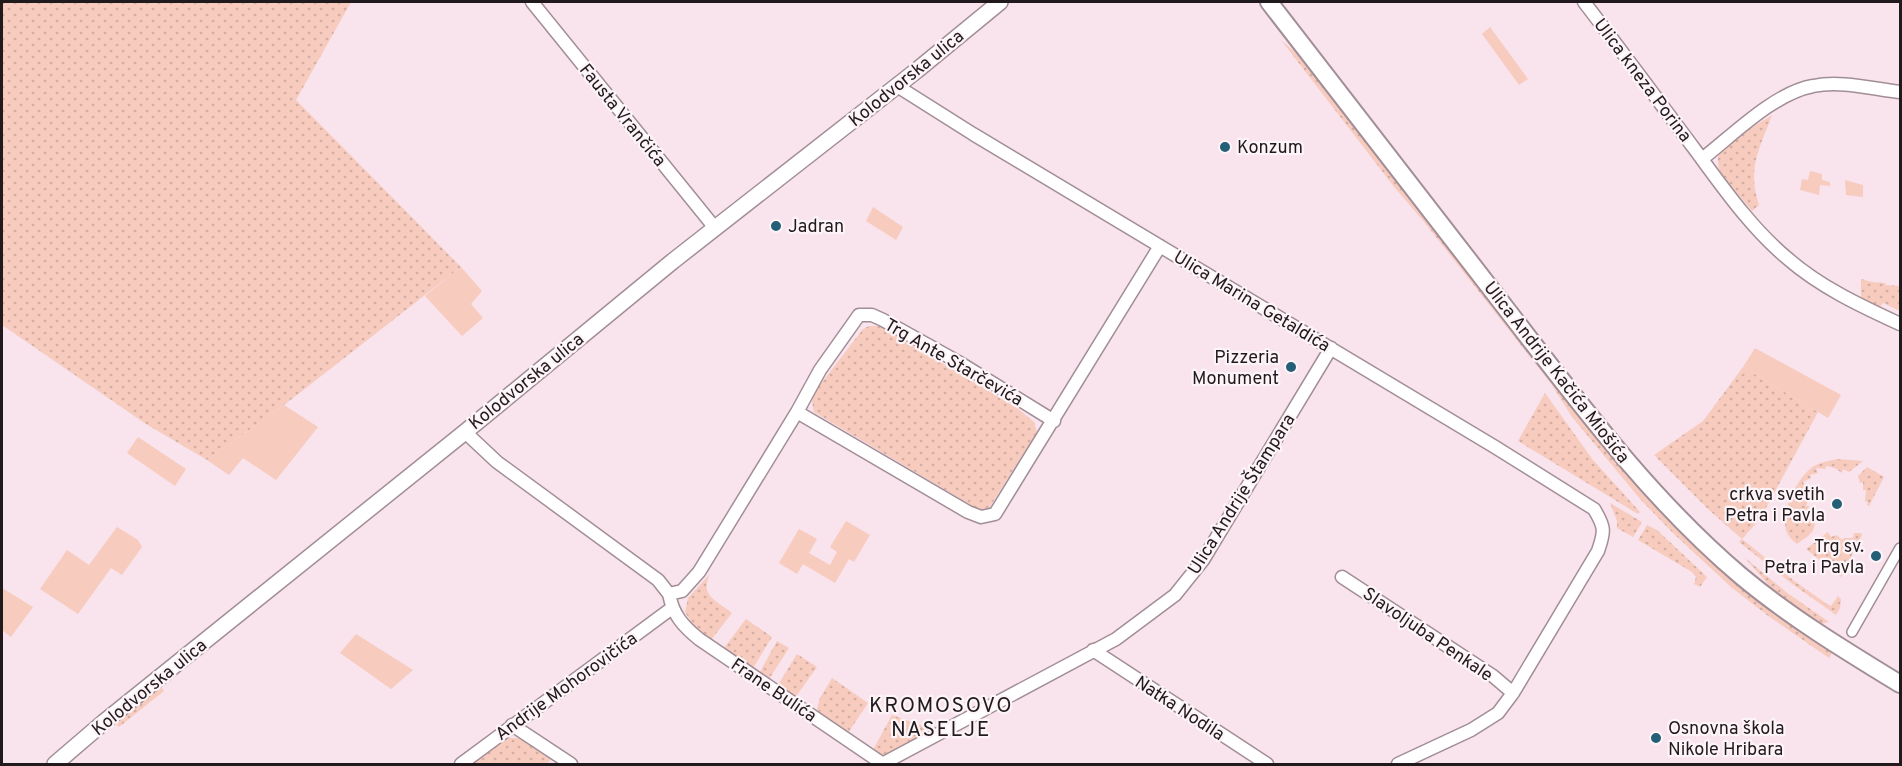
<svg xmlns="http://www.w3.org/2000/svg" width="1902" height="766" viewBox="0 0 1902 766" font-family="Overpass,sans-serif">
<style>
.grass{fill:url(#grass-dots)}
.garden{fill:#f7cbbe}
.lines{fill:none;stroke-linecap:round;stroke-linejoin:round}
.pedestrian-casing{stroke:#a28e97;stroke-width:12}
.minor-casing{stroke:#a28e97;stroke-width:15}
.tertiary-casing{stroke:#a28e97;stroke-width:18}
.secondary-casing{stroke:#a28e97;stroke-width:20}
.pedestrian{stroke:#fff;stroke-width:9}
.minor{stroke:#fff;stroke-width:12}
.tertiary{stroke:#fff;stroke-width:15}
.secondary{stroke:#fff;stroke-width:16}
.poi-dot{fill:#245e77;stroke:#fdf4f8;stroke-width:2}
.labels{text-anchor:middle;stroke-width:4.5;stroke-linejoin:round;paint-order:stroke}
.street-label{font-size:18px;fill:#211a1d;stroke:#fdf4f8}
.poi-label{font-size:18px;fill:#211a1d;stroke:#fdf4f8;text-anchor:start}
.quarter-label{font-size:21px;letter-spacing:1.5px;fill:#211a1d;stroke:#fdf4f8}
</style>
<defs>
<pattern id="grass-dots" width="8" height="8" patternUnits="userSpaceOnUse" patternTransform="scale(1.5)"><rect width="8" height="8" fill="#f7cbbe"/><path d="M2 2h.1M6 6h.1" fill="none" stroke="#d3aea3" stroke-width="1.8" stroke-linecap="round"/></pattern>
</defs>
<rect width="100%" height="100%" fill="#f9e3ed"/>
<path class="grass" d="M2 2H351L296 100 461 267 284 405 207 460 146 424 2 325Z
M1281 40 1295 52 1345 112 1608 450C1673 527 1748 597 1832 653L1829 658 1767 615 1731 587 1673 533 1641 500 1572 417 1552 385 1425 223 1395 188Z
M1772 115C1759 150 1747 168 1759 205L1752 211 1722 175C1718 168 1716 159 1720 152 1726 142 1760 123 1772 115Z
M1861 279 1872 282 1885 283 1886 285 1900 286V311L1883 303 1880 307 1861 300Z
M869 326H880L1017 408 1034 422 1037 432 989 508 982 510 974 507 814 412 812 401 816 390 863 329Z
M1743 367 1818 412 1760 519 1742 539 1793 580 1827 604 1831 606 1838 596 1841 599 1840 608 1836 615 1791 583 1739 542 1742 539 1709 510 1654 455 1703 421Z
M1545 393 1593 460 1640 512 1638 514 1518 441Z
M1837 459 1863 461 1849 472 1843 469 1842 473 1835 468 1826 466V469L1816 468 1818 473 1810 475 1811 478 1803 482 1808 492 1806 496H1810L1806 506H1809L1807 514H1811V522L1815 521C1815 534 1806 537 1797 544 1793 541 1789 537 1787 533 1779 513 1797 477 1814 466 1821 462 1830 461 1837 459Z
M1867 467 1884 477 1869 506 1867 505 1868 501 1865 502 1866 490H1863V482L1860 483 1858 476Z
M1610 503 1642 522 1633 537 1617 528V521Z
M1647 525 1657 530 1707 577 1700 587 1694 584 1696 577 1692 572 1638 540Z
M1828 532 1831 537 1837 535 1842 540 1844 538H1853L1854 533H1861L1862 535 1841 577 1806 549Z
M1744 557 1786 592 1829 622 1821 624 1817 622 1775 592Z
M710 574C699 596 717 601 732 613L711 640 693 625 685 612 688 598Z
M746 619 772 637 753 668 724 648Z
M777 641 789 648 769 679 760 672Z
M797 654 817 667 797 695 794 697 778 685Z
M832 678 868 703 848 733 824 717 817 709 820 698Z
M161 687 164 691 119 727 116 724Z
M892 715 923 726H933L932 730 887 755H882L873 750Z
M507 738H521L551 759 547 764H470L500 741Z"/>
<path class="garden" d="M1490 27 1528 79 1519 85 1482 34Z
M1810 171 1822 174V180L1830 182V186L1820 185 1819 195 1800 190 1802 179 1808 180Z
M1845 180 1863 185V197L1846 195Z
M873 207 903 227 896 240 866 221Z
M461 267 482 291 471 304 483 318 462 336 425 296Z
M1755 348 1841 395 1828 418 1743 367Z
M284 405 318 427 276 480 243 458 229 475 207 460Z
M138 437 186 469 175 486 127 453Z
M846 521 870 535 854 562 849 559 835 583 803 564 797 574 779 563 799 529 817 539 809 553 830 565 837 552 830 547Z
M117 527 138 540 142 547 122 575 111 568 78 614 40 589 67 550 89 565Z
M2 588 33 607 11 637 2 630Z
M356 634 413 670 391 689 340 653Z"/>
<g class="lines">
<defs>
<path id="pedestrian" d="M1852 632 1900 548"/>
<path id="minor" d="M532 2 715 228
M1584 2C1621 50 1657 99 1693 147 1722 186 1750 227 1787 258 1820 287 1861 306 1900 324
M897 86 973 134 1495 447 1594 509C1605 527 1605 531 1598 551L1513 693 1498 713 1471 730 1398 764
M1702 159C1733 135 1774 93 1813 86 1841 80 1873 89 1900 92
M797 412 699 572 682 591 669 594C673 615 683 626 699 639L883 764
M1054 421 960 363 883 320 872 315H859L820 370 797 412 968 512 981 517 995 514 1160 246
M465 432 497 462 658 580 669 594
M1342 577 1493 676 1513 693
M1093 650 1267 764
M512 725 571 764
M461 764 672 608
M882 764 1116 639 1175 595 1203 560 1331 348"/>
<path id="tertiary" d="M55 764 104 722 465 432 673 261 916 71 1000 2"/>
<path id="secondary" d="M1269 2C1348 105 1428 208 1508 311 1580 404 1651 500 1741 576 1790 617 1846 651 1900 684"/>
</defs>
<use href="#pedestrian" class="pedestrian-casing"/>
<use href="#minor" class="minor-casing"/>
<use href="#tertiary" class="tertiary-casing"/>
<use href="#secondary" class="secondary-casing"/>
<use href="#pedestrian" class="pedestrian"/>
<use href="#minor" class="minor"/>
<use href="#tertiary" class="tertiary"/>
<use href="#secondary" class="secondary"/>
</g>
<g class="poi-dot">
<circle cx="1225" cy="147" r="6"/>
<circle cx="776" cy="226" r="6"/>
<circle cx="1291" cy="367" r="6"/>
<circle cx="1837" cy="504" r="6"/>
<circle cx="1876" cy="556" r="6"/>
<circle cx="1656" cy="738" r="6"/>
</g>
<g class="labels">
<g class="street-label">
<text transform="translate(906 78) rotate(-39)" y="6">Kolodvorska ulica</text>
<text transform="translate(1643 80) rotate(53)" y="6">Ulica kneza Porina</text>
<text transform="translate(623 115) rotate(51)" y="6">Fausta Vrančića</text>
<text transform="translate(1252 301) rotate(31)" y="6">Ulica Marina Getaldića</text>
<text transform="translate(954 362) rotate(30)" y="6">Trg Ante Starčevića</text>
<text transform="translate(1557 372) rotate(52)" y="6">Ulica Andrije Kačića Miošića</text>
<text transform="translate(526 381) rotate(-39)" y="6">Kolodvorska ulica</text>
<text transform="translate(1241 494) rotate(-58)" y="6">Ulica Andrije Štampara</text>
<text transform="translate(1428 634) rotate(34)" y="6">Slavoljuba Penkale</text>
<text transform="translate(566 686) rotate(-36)" y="6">Andrije Mohorovičića</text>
<text transform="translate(149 687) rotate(-39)" y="6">Kolodvorska ulica</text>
<text transform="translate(774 690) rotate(34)" y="6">Frane Bulića</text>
<text transform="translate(1180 708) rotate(33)" y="6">Natka Nodila</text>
</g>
<g class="poi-label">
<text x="1237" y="153">Konzum</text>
<text x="788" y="232">Jadran</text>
<text x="1279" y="363" text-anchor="end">Pizzeria<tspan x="1279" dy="21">Monument</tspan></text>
<text x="1825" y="500" text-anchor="end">crkva svetih<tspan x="1825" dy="21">Petra i Pavla</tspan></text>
<text x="1864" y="552" text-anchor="end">Trg sv.<tspan x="1864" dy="21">Petra i Pavla</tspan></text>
<text x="1668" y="734">Osnovna škola<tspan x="1668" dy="21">Nikole Hribara</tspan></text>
</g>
<g class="quarter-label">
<text x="941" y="712">KROMOSOVO<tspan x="941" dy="24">NASELJE</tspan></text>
</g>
</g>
<rect width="1902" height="766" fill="none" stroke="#211a1d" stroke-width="6"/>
</svg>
